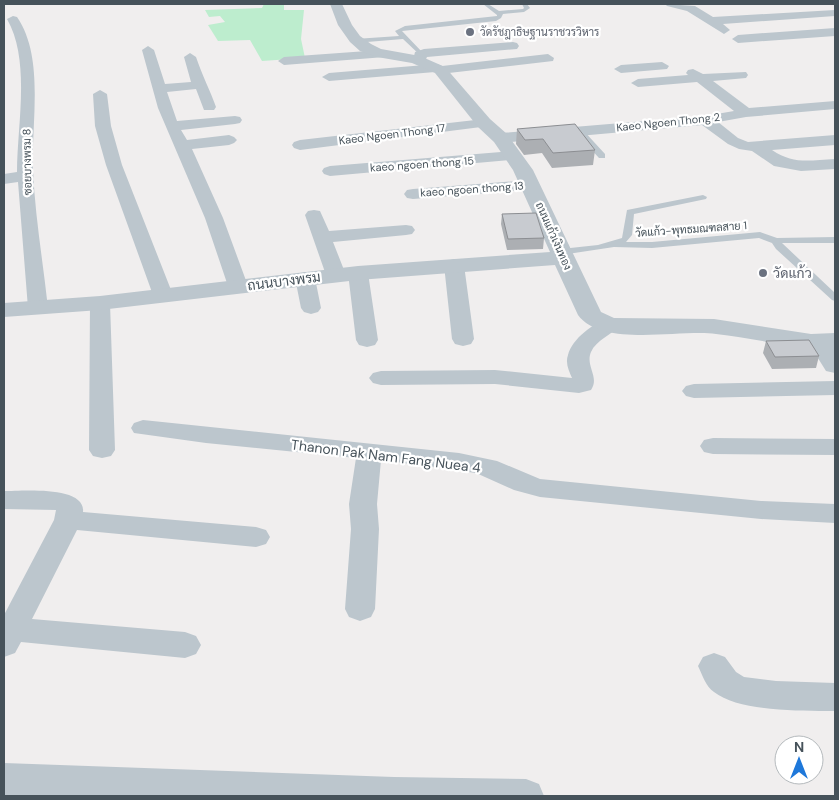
<svg xmlns="http://www.w3.org/2000/svg" width="839" height="800" viewBox="0 0 839 800" font-family="'DM Sans',Sarabun,sans-serif">
<style>
.green{fill:#bdedce}
.lines{fill:none;stroke-linecap:round;stroke-linejoin:round}
.service{fill:#bcc6cd;fill-rule:evenodd}
.minor{fill:#bcc6cd;fill-rule:evenodd}
.tertiary{fill:#bcc6cd;fill-rule:evenodd}
.wall{fill:#acafb3}
.building{fill:#c8cbd0;stroke:#8c8e92}
.worship-dot{fill:#6b7280;stroke:#fff;stroke-width:2}
.labels{text-anchor:middle;stroke-width:4.5;stroke-linejoin:round;paint-order:stroke}
.far-worship-label{font-size:11px;fill:#5b616d;stroke:#fff;text-anchor:start}
.far-street-label{font-size:11px;fill:#46525a;stroke:#fff}
.worship-label{font-size:14px;fill:#5b616d;stroke:#fff;text-anchor:start}
.street-label{font-size:14px;fill:#46525a;stroke:#fff}
</style>
<rect width="100%" height="100%" fill="#f0eeee"/>
<path class="green" d="M264 4H284V10H304L301 39 305 58 262 61 250 40 218 41 208 25 225 22 220 16 209 17 205 10 262 8Z"/>
<g class="lines">
<path class="service" d="M483 4H488L499 11 523 9 524 8 522 4H527L530 8 524 12 503 14 501 18 496 21 402 31 423 53 424 54 421 56 403 39 355 43 352 41 355 39 399 36 395 31 405 26 497 16V15Z
M576 129H582L605 154V158H599L576 133Z
M703 195 707 197 706 199 634 214 632 235 626 242H652L760 232 777 238 835 237V243H782L835 293V301L832 300 776 249 772 243 759 238 652 248 614 247 561 255 556 252 561 249 598 245 622 238 627 210Z"/>
<path class="minor" d="M665 4 695 6 713 17 835 10V16L723 24 730 30 724 34 687 11 667 6Z
M13 16 17 17C45 58 31 122 33 170 35 216 43 262 48 308L45 312 38 314 31 312 28 308 18 182 4 184V174L17 172C17 125 31 61 7 19Z
M835 28V36L738 43 732 39 738 35Z
M513 42 517 43 519 46 517 49 427 57 424 63 419 64 413 60 415 52 424 49Z
M148 46 154 50 165 84 191 82 184 57 190 53 196 57C202 75 210 90 216 107L214 110H204L196 89 167 92 177 121 235 116 240 117 242 120 240 123 235 124 181 130 187 140 229 135 234 137 237 140 234 143 229 145 192 149 223 218 248 286 245 290 238 292 231 290 228 286 205 218 158 108 142 50Z
M381 50 385 51 387 54 385 57 284 65 278 61 284 57Z
M548 54 554 58 553 61 440 74 435 72 329 81 322 77 329 73 437 64 442 66Z
M662 62 669 66 667 69 621 73 614 69 621 65Z
M693 69 703 74 746 72 748 75 746 78 713 81 749 108 835 101V109L746 117 718 122 738 138 748 142 835 135V145L772 150C794 165 810 160 835 159V169L801 171 774 166 752 151 739 149 728 144 702 125 501 143 496 141 493 138 496 135 501 133 705 116 734 111 697 82 638 87 631 83 638 79 688 75 686 73 688 70Z
M100 90 107 94 111 126 122 165 173 295 170 299 163 301 156 299 153 295 106 165 95 126 93 94Z
M484 119 489 120 491 123 489 126 300 150 294 148 292 145 294 142 300 140Z
M514 151 520 153 522 156 520 159 330 176 324 174 322 171 324 168 330 166Z
M531 180 537 181 539 185 537 189 413 199 407 198 404 194 407 190 413 189Z
M314 210 320 211 329 231 406 225 412 226 415 230 412 234 406 235 333 242 346 275 343 279 336 281 329 279 326 275 305 215 308 211Z
M454 259 461 261 464 265 474 339 471 344 463 346 455 344 452 339 444 265 447 261Z
M358 267 365 269 368 273 378 340 375 345 367 347 359 345 356 340 348 273 351 269Z
M305 272 312 274 315 278 321 308 318 312 311 314 304 312 301 308 295 278 298 274Z
M100 297 107 299 110 303 115 450 111 456 102 458 93 456 89 450 90 303 93 299Z
M609 319 617 320 620 325C612 335 596 340 591 352 585 366 600 377 591 390L579 393 495 384 381 385 373 383 369 378 373 373 381 371 495 370 572 378C569 371 565 363 568 355 572 339 594 322 609 319Z
M835 381V395L694 398 686 396 682 391 686 386 694 384Z
M143 420 459 453 497 461 540 479 761 501 835 504V523L761 519 540 497 514 490 476 473 381 460 377 504 379 529 375 609 371 617 360 621 349 617 345 609 351 529 349 504 356 458 206 443 134 433 131 428 134 423Z
M713 438 835 439V455L713 454 704 452 700 446 704 440Z
M4 491C21 491 86 485 83 512L256 527 266 530 270 537 266 544 256 547 77 530 32 619 185 632 196 636 201 645 196 654 185 658 21 642 15 653 4 657V615L54 520 56 510 4 509Z
M714 653 725 657 736 672 744 677 776 681 835 683V711C804 711 739 712 714 692 706 687 702 674 698 666L703 657Z
M4 763 394 777 526 779 539 784 544 796 4 795Z"/>
<path class="tertiary" d="M330 4H342L352 25 360 36 371 44 381 49 420 56 445 67 490 119 507 134 533 170 601 312 614 318 714 319 811 334 835 333V373L826 371 816 355 804 348C775 344 745 337 716 334 680 329 602 348 578 315L555 265 358 280 100 310 4 317V303L100 296 358 266 550 252 513 170 494 142 478 127 435 73 412 63 377 57 360 51 350 42 338 25Z"/>
</g>
<path class="wall" d="M517 129 595 150 593 165 552 168 542 153 524 155 516 144Z
M502 214 544 238 543 249 507 250 501 224Z
M766 341 819 356 816 368 772 369 763 353Z"/>
<path class="building" d="M575 124 595 150 553 153 543 139 525 140 517 129Z
M536 213 544 238 508 239 502 214Z
M809 340 819 356 775 357 766 341Z"/>
<g class="worship-dot">
<circle cx="470" cy="32" r="5"/>
<circle cx="763" cy="273" r="5"/>
</g>
<g class="labels">
<g class="far-worship-label">
<text x="480" y="36">วัดรัชฎาธิษฐานราชวรวิหาร</text>
</g>
<g class="far-street-label">
<text transform="translate(668 122) rotate(-6)" y="4">Kaeo Ngoen Thong 2</text>
<text transform="translate(392 134) rotate(-7)" y="4">Kaeo Ngoen Thong 17</text>
<text transform="translate(27 162) rotate(-91)" y="4">ซอยบางพรม 8</text>
<text transform="translate(422 164) rotate(-4)" y="4">kaeo ngoen thong 15</text>
<text transform="translate(472 189) rotate(-4)" y="4">kaeo ngoen thong 13</text>
<text transform="translate(691 229) rotate(-4)" y="4">วัดแก้ว-พุทธมณฑลสาย 1</text>
<text transform="translate(554 236) rotate(66)" y="4">ถนนแก้วเงินทอง</text>
</g>
<g class="worship-label">
<text x="773" y="278">วัดแก้ว</text>
</g>
<g class="street-label">
<text transform="translate(284 281) rotate(-7)" y="5">ถนนบางพรม</text>
<text transform="translate(386 456) rotate(7)" y="5">Thanon Pak Nam Fang Nuea 4</text>
</g>
</g>
<rect width="839" height="800" fill="none" stroke="#46525a" stroke-width="10"/>
<g transform="translate(799 760)"><circle r="24" fill="#ffffff" stroke="#b5babd"/>
<path d="M0-4L9 19L0 12L-9 19Z" fill="#1e78da"/>
<text y="-8" font-size="14" font-weight="bold" text-anchor="middle" fill="#46525a">N</text>
</g>
</svg>
